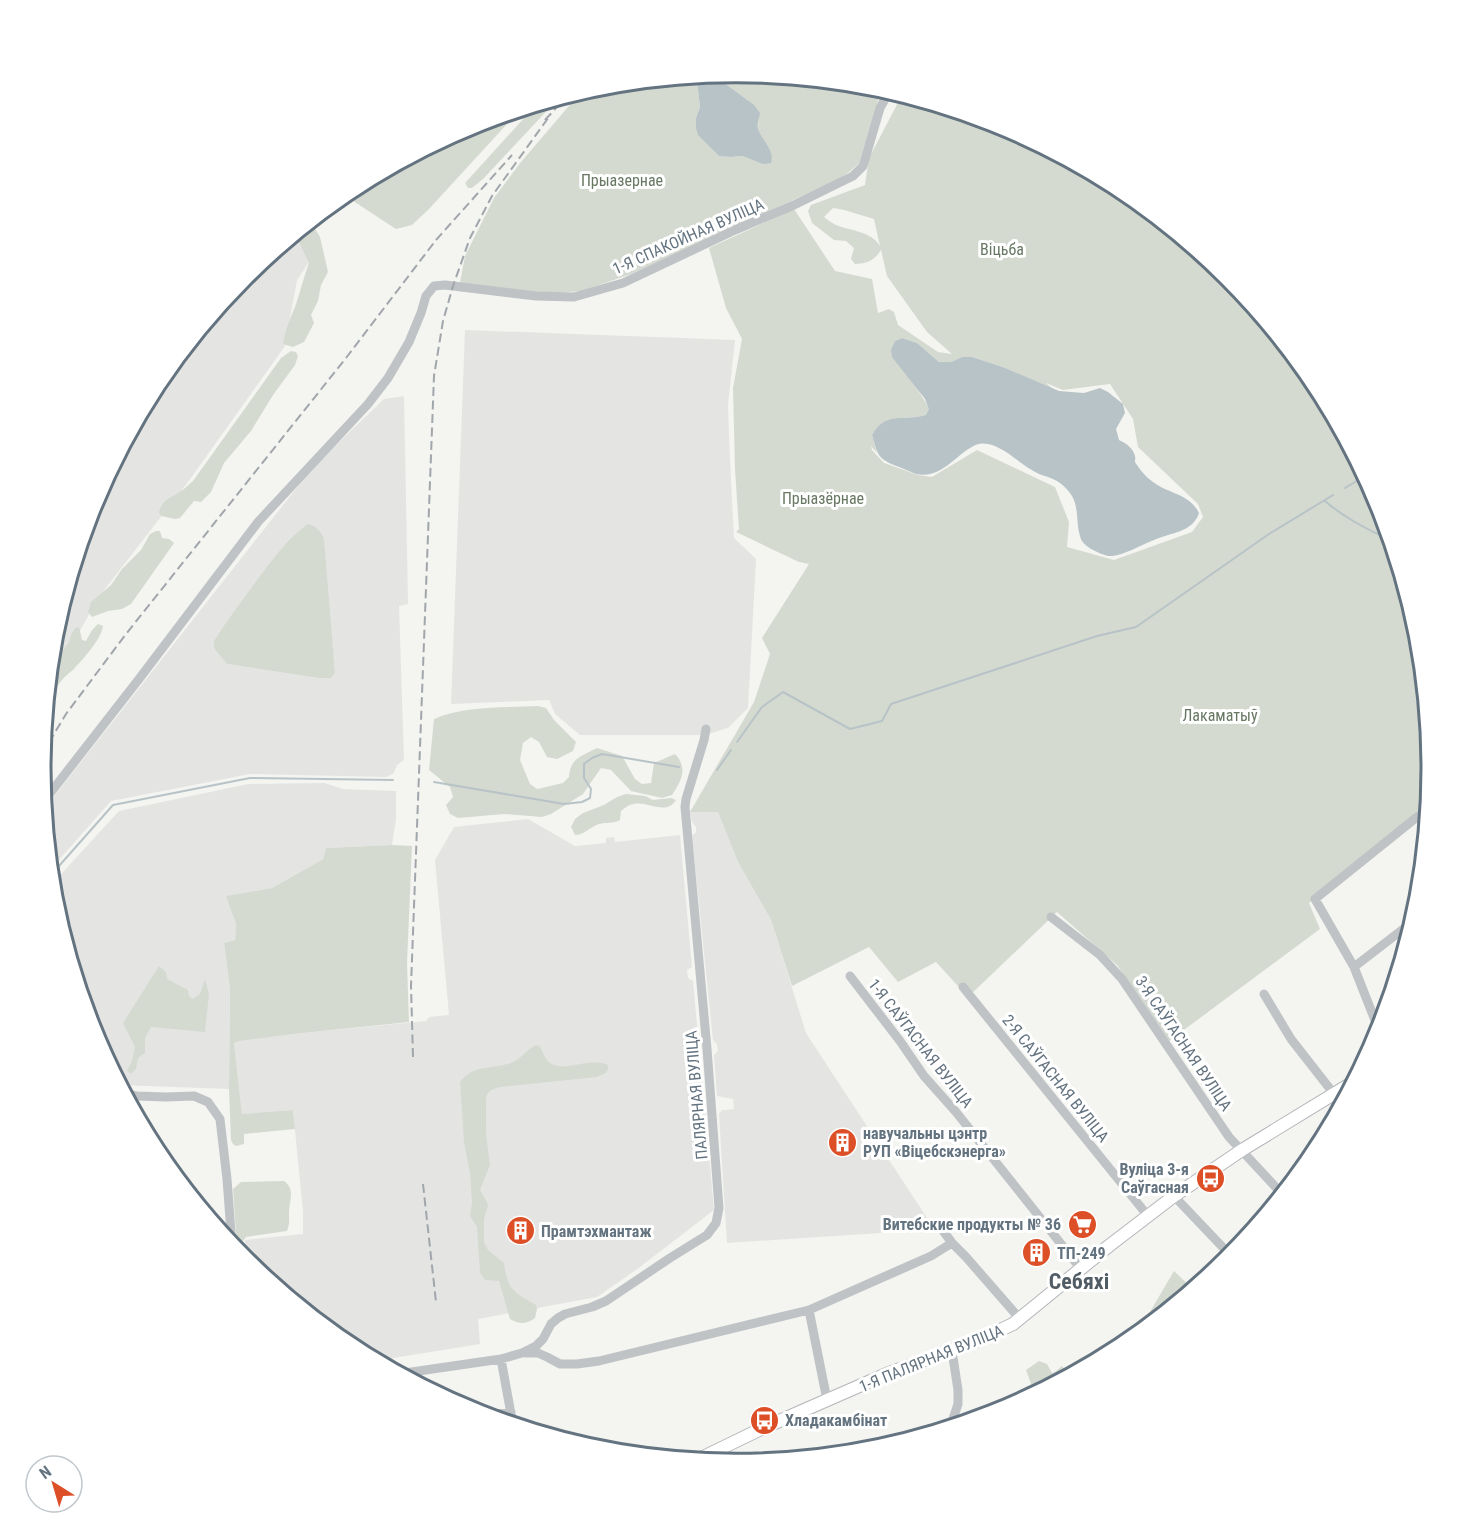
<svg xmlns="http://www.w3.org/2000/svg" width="1473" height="1538" viewBox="0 0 1473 1538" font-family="'Roboto Condensed',sans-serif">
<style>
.built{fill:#e4e5e3;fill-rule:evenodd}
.green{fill:#d5dad1;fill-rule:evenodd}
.water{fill:#b8c3c7}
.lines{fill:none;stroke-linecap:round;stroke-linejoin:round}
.stream{stroke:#b8c3c7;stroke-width:2}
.secondary-casing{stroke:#b2b6ba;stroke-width:14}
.street{stroke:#bfc3c6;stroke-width:9}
.secondary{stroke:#fff;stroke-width:12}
.rail{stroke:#a0a6ab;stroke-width:2;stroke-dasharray:9 4.5;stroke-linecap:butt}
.labels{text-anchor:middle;stroke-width:6;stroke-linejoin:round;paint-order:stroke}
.park-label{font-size:16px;fill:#677762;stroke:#fff}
.street-label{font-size:16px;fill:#647380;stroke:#fff}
.poi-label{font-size:16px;font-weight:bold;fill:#647380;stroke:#fff;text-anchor:start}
.district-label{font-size:22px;font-weight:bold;fill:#515c65;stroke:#fff}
.rim{fill:none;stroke:#647380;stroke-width:3}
</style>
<rect width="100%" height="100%" fill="#f4f4f0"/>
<path class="built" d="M298 233 311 259 297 280 285 346 188 482 98 598 48 689 54 633 94 502 158 382 245 277Z
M465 330 735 340 728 405 730 460 734 538 756 559 748 708 728 728 705 735H580L555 714 549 700 451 704Z
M404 396 408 604 399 606 404 760 397 765 394 773 386 777 250 774 111 801 50 870 44 809 313 467 384 399ZM301 529 331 632 335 673 318 678 227 664 215 641 249 592 277 555Z
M324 783 343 789 396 791V819L392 845 326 848 323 859 272 888 227 896 236 924 235 940 224 943 230 990 229 1089 120 1085 93 1035 54 904 52 884 119 811 248 784Z
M718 811 738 862 771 920 806 1033 929 1221 926 1230 727 1243 719 1114 722 1110 734 1109 733 1099 717 1096 714 1055 718 1051 717 1044 713 1040 692 836 696 832V827L692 822 690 812Z
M528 819 575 846 606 843V838L614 837 615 842 680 835 692 967 687 970 688 978 693 981 714 1210 640 1267 597 1297 478 1319 480 1344 375 1361 350 1348 247 1264 245 1240 303 1234V1212L293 1110 242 1115 234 1043 240 1041 294 1034 426 1021 429 1017 449 1015 435 860 454 827Z"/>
<path class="green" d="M737 73 873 86 882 89 880 94 859 163 849 172 837 180 631 274 582 291 540 294 460 283 465 256 494 198 521 162 580 93 601 86 699 77 697 81 700 107 696 118 699 135 719 156 731 157 743 156 748 157 758 128 759 113 747 100 723 82 727 74Z
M902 95 1003 126 1123 190 1229 277 1315 383 1380 503 1419 634 1432 769 1429 810 1421 811 1309 903 1320 929 1169 1041 1117 965 1057 912 968 997 936 962 898 982 869 947 792 986 771 920 738 862 718 812H690L754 702 770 654 762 638 809 564 799 562 736 532 739 529 735 469 733 388 742 339 726 308 709 248 794 209 835 271 872 279 878 313 889 309 894 312 898 325 938 352 952 354 927 332 887 276 881 250C874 261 868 263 855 264L851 259 854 248 846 241 834 240 812 223 808 211 811 205 865 185 869 158ZM833 208 844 210 874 219 880 246C871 231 851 231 836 225 832 223 828 220 824 217ZM902 338 917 343 939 362H951L962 357H972L1003 367 1053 389 1046 383 1063 390 1110 384 1133 419 1138 447 1198 504 1203 517 1192 532 1114 560 1067 547 1069 522 1055 487 977 450 932 477 918 475 884 463 872 450 871 446 877 453 872 435C886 410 904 422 926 415L930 409 891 349 895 341Z
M558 99 483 179 472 188H468L465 183 535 106Z
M518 112 429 209 412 225 396 229 344 195 350 190 470 126Z
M311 222 320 237 328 272 321 285 318 301 311 315 314 323 304 342 293 347 283 344C285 328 292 316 297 301 301 289 304 276 309 263L298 240V232Z
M291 351 296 352 298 356 295 365 273 395 251 431 224 463 211 492 201 502 194 501 180 518 175 519 161 516 159 512C164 497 170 499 181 491 186 488 189 484 193 481L281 358Z
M308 524C316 526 321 531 324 539L335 673 331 678H318L227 664 214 648V641C229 617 246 595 263 572 276 555 290 536 308 524Z
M156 531H160L162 538 169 539 174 543 131 604 122 609 108 611 92 617 88 612 91 602 111 585 122 569 141 550 150 534Z
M98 624 103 626C101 640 82 660 73 670 69 673 65 676 62 680 57 686 53 693 47 699L50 675 61 653 69 642 71 635 75 628 79 627 82 640 86 641 92 630Z
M538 706 546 708 554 720 576 742 573 751 557 759 547 757 539 742 531 737 523 743 520 760 530 784 537 789 563 783 569 777C570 758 582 756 597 748L622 756 635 779 642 784 651 783 654 763 675 754C688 768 682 780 672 795L662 798 631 791 611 770 601 768 583 794 551 814 542 817 504 814 458 818 450 814 446 805 453 797 450 787 429 770 434 719C466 705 503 708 538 706Z
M626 794 645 796 653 800 671 798 676 800C666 816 648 801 634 804 629 804 625 808 621 811L620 820C613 824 607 822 599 824 590 827 584 835 575 835L571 827 575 819 583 813 604 805 617 797Z
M392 845 412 846 407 963 409 1022 294 1034 240 1041 234 1043 242 1114 293 1110 295 1129 244 1134V1144L236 1146 233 1144 231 1140 229 1089 230 990 224 943 235 940 236 924 226 896 272 888 323 859 326 848Z
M159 966 166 972 167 979 188 990 189 996 193 999 200 994 205 979 209 994 205 1032 151 1027 145 1038V1053L138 1058 136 1069 131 1074 127 1071 132 1061 135 1047 123 1023Z
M536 1045 540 1046C542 1051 544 1056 547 1060 561 1076 590 1055 608 1065V1069L606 1073 597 1077 500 1087C493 1089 488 1090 486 1098V1134L490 1165 480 1190 487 1202 488 1206 484 1219V1242L488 1250 504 1263C508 1291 513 1291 536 1305L537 1309 535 1318C526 1324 520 1325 510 1319L499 1281 485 1280 480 1273 477 1227 470 1216 472 1202 470 1173 464 1142 460 1082C474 1063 494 1070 513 1062 522 1058 527 1049 536 1045Z
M284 1181C296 1190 289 1201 289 1212 289 1221 290 1223 287 1231L246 1237 243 1241 245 1261 235 1249 234 1242 236 1234 233 1189 241 1182Z
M1174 1271 1194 1290 1134 1339Z
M1039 1361 1047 1364 1052 1373 1055 1372 1062 1366 1070 1376 1005 1411 1019 1400 1024 1393 1034 1392 1026 1370Z"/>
<path class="water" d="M727 74 723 82 754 105 760 113C759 118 757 124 758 129 762 141 775 150 771 163L763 164 743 156 731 157 719 156 698 135 696 128V118L700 107 697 81 699 77Z
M902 338 917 343 939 362H951L962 357H972L1003 367 1059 391 1084 393 1100 388 1108 392 1123 404 1125 413 1116 429 1119 440C1126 443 1133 448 1135 456 1136 463 1133 459 1137 465 1141 471 1147 478 1153 482 1169 494 1190 494 1199 513 1193 531 1175 532 1159 538 1144 543 1123 557 1108 556 1104 555 1099 553 1095 551 1089 548 1081 543 1080 536 1076 523 1079 508 1072 496 1069 491 1064 486 1060 483 1053 478 1047 477 1039 474 1021 466 1007 448 988 444 964 438 948 481 916 474 910 472 905 469 899 467 878 459 878 456 872 435 886 410 903 422 926 415L929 409 925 399 892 357 891 349 895 341Z"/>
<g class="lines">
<path class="stream" d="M1345 488 1365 476
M1325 501C1342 516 1369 531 1391 540
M737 742 762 707 783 692 850 729 882 721 891 704 1097 636 1136 627 1269 534 1333 495
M717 770 731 750
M434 782 564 804 582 802 590 798 591 789 584 778V764L592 758 602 754 679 767
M51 875 113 805 250 778 393 780"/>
<defs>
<path id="secondary" d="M695 1461 761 1429 802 1411 889 1373 977 1341 1013 1324 1110 1245 1174 1196 1242 1150 1355 1081"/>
</defs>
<use href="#secondary" class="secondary-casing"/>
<path class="street" d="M44 801 139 679 258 522 368 404 388 378 409 342 421 313 426 296 434 286 445 285 536 296 574 297 623 283 735 230 794 205 853 176 863 166 880 108 889 92
M1051 917 1100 955 1122 979 1229 1137 1283 1195
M1354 967 1415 920
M850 976 900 1041 924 1076 956 1112 1081 1269
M963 987 1148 1216
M1264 994 1291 1039 1334 1094 1344 1103
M1380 1033 1354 967 1315 899 1417 817 1427 811 1428 812
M125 1094 137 1096 166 1097 194 1096 208 1102 220 1119 227 1179 232 1246
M1174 1196 1232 1257
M939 1225 952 1243 966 1257 1020 1319
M809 1310 827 1400
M525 1353H538L547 1357 560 1364H577L599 1361 809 1310 931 1256 952 1243
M501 1359 513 1425
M398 1374 501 1359 522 1353 536 1346 543 1339 551 1324 558 1318 565 1314 592 1307 606 1301 670 1258 707 1235 716 1223 719 1208 707 1049 685 807 686 799 704 740 706 729
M483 1416 511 1412
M950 1428 958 1404V1390L952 1351"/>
<use href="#secondary" class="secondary"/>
<path class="rail" d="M545 120 566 97
M42 754 66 714 126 634 346 358 436 240 512 155
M413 1057 411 986 434 376 443 321 453 286 470 238 492 196 551 114
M423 1184 436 1302"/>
</g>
<defs>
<symbol id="building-disc" viewBox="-11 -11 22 22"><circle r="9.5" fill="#dc4f27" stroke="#fff"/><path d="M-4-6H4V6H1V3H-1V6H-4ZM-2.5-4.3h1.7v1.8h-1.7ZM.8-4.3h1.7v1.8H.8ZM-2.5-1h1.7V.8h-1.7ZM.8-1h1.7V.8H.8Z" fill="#fff"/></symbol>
<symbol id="bus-disc" viewBox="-11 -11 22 22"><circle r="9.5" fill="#dc4f27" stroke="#fff"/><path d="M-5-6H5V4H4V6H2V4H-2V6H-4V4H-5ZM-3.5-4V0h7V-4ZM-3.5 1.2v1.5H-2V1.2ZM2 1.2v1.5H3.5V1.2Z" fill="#fff"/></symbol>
<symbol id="supermarket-disc" viewBox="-11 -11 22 22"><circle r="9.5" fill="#dc4f27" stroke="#fff"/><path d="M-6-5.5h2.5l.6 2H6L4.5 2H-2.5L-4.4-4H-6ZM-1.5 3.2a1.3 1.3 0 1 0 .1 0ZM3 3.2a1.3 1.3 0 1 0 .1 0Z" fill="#fff"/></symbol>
</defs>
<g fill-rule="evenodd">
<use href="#building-disc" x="826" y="1126" width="33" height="33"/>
<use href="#bus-disc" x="1194" y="1162" width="33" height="33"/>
<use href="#supermarket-disc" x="1066" y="1208" width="33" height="33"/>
<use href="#building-disc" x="504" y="1214" width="33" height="33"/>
<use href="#building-disc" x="1020" y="1236" width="33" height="33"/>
<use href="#bus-disc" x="748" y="1404" width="33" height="33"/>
</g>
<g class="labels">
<g class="park-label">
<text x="622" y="186">Прыазернае</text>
<text x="1002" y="255">Віцьба</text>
<text x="823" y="504">Прыазёрнае</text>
<text x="1220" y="721">Лакаматыў</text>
</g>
<g class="street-label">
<text transform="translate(688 236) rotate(-24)" y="6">1-Я СПАКОЙНАЯ ВУЛІЦА</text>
<text transform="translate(921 1043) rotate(52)" y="6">1-Я САЎГАСНАЯ ВУЛІЦА</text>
<text transform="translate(1184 1043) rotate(56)" y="6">3-Я САЎГАСНАЯ ВУЛІЦА</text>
<text transform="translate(1056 1078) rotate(51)" y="6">2-Я САЎГАСНАЯ ВУЛІЦА</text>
<text transform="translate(696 1095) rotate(-95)" y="6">ПАЛЯРНАЯ ВУЛІЦА</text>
<text transform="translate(931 1358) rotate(-22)" y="6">1-Я ПАЛЯРНАЯ ВУЛІЦА</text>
</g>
<g class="poi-label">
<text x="863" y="1139">навучальны цэнтр<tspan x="863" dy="18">РУП «Віцебскэнерга»</tspan></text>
<text x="1189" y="1175" text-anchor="end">Вуліца 3-я<tspan x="1189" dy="18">Саўгасная</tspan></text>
<text x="1061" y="1230" text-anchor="end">Витебские продукты № 36</text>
<text x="541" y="1237">Прамтэхмантаж</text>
<text x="1057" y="1259">ТП-249</text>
<text x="785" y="1426">Хладакамбінат</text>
</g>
<g class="district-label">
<text x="1079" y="1289">Себяхі</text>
</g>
</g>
<path d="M0 0H1473V1538H0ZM51 768a685 685 0 1 1 1370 0a685 685 0 1 1-1370 0Z" fill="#fff" fill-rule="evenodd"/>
<path class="rim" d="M51 768a685 685 0 1 1 1370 0a685 685 0 1 1-1370 0Z"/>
<g transform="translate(54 1484) rotate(323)"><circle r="28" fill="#ffffff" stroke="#c1c7cc" stroke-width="1.5"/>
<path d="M0-4.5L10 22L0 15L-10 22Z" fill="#dc4f27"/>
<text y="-9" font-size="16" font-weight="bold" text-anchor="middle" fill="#647380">N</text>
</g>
</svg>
